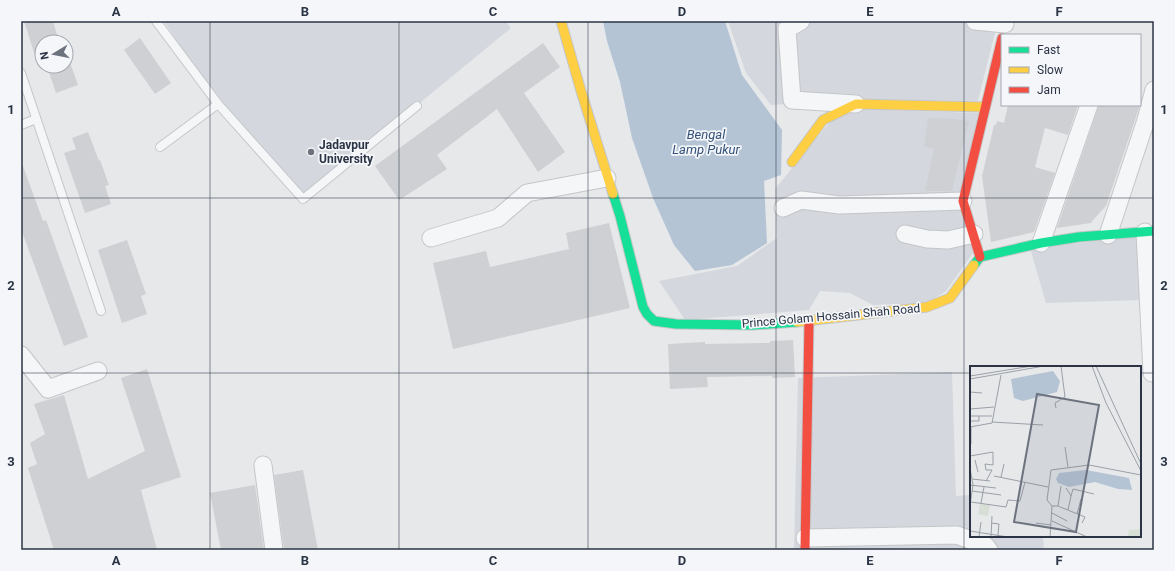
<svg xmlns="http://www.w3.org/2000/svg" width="1175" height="571" viewBox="0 0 1175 571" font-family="Roboto,sans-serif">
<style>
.built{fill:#d4d7dd}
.water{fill:#b4c4d5}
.building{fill:#ced0d3}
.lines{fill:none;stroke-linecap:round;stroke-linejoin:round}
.lane-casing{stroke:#c4c6c8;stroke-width:10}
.street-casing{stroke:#c4c6c8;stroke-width:19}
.fast-casing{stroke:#c4c6c8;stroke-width:11}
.slow-casing{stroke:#c4c6c8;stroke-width:11}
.jam-casing{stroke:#c4c6c8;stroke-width:11}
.lane{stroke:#f5f6f7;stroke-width:8}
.street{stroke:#f5f6f7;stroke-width:17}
.fast{stroke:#16e098;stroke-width:9}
.slow{stroke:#ffcf43;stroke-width:9}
.jam{stroke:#f24e42;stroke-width:9}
.grid{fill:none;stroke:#2b3445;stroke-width:1;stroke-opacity:0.55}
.poi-dot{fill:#6c737f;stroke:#f4f6f9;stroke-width:1.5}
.labels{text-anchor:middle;stroke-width:3.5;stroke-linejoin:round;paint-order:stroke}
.poi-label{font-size:12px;font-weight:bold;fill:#2b3445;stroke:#f4f6f9;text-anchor:start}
.street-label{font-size:12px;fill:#2b3445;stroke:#f4f6f9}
.water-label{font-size:13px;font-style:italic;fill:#34527a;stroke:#f4f6f9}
.inset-road{fill:none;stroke:#9ba0a8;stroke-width:1}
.view{fill:#6c737f;fill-opacity:0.15;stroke:#6c737f;stroke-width:2}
.inset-edge{fill:none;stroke:#2b3445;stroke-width:2}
.neatline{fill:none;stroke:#2b3445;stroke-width:1.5}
.grid-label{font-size:13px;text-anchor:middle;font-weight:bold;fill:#2b3445}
</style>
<rect width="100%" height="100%" fill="#e6e8ea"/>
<path class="built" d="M164 21H505L511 28 303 199 213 97Z
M728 21H998L978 101 852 99 771 105 746 73Z
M856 109 979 113 958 200 973 253 946 291 927 303 873 305 850 293 820 291 809 310 685 320 659 281 737 266 777 238 775 189 830 122Z
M1138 237 1141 300 1046 303 1030 248Z
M952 372 956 496 971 495V536H1043L1044 550H794L798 378Z"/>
<path class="water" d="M603 21H725L742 75 782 130 781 175 764 181 767 243 732 265 695 271 674 245 653 198 632 138 620 82 607 41Z"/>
<path class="building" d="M24 21H53L59 42H42V60L37 62Z
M140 38 171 83 155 94 124 50Z
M543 43 560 67 524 93 565 152 538 172 497 109 437 155 447 169 399 200 375 166Z
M68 57 78 85 56 93 47 66H66V58Z
M1008 105H1078L1068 135 1045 128 1035 167 1055 173 1034 232 991 242 982 176 994 125H996L997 121 1004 123Z
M1099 105H1140L1106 206 1093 220 1091 223 1057 228Z
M928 118 955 119 969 121 952 191H925L934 148 924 147Z
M88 132 99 161 100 160 109 185 105 186 111 204 85 213 64 153 76 149 72 138Z
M21 166H23L43 221 46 220 88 337 64 346 21 229Z
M609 223 630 308 453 349 433 263 486 251 490 267 569 249 566 233Z
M127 240 146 294 141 296 147 314 122 323 98 250Z
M793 340 795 377 772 378V376L707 377 708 387 670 389 668 344 705 342V344L770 343V341Z
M147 369 181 477 141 490 157 550H54L28 468 37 464 30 443 45 434 34 404 64 395 88 479 145 451 121 378Z
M303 470 318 550H284L274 475Z
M255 485 264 550H221L210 493Z"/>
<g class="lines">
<defs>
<path id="lane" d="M156 21 218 104 303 199 417 106
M21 73 101 311
M21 125 36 119
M160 147 218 104"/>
<path id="street" d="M801 21 787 29 792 100 856 104
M975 21 1005 24
M783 208 801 200 839 205 963 201
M1145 232 1152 373
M905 234 927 239 948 240 974 234
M1108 235 1146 120 1154 90
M431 238 498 218 527 193 607 178
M1041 243 1089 105
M21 355 48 389 98 371
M263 465 274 550
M805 538 957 535 986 546 989 550"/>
<path id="fast" d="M613 194 620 216 643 307 647 314 654 321 676 324 753 325 797 322
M974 265 980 257 1041 243 1079 237 1154 231"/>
<path id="slow" d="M561 21 581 91 613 194
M792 162 823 120 856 104 985 107
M797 322 927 307 950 298 974 265"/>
<path id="jam" d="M980 257 963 201 1002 38
M805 550 809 321"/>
</defs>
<use href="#lane" class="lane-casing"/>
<use href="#street" class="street-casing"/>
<use href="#fast" class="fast-casing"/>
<use href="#slow" class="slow-casing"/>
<use href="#jam" class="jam-casing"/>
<use href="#lane" class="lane"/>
<use href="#street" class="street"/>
<use href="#fast" class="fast"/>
<use href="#slow" class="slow"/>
<use href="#jam" class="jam"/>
</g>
<path class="grid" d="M210 21V550M399 21V550M588 21V550M776 21V550M964 21V550M21 198H1154M21 373H971M1140 373H1154"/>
<circle class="poi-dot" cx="311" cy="152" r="4"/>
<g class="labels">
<g class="poi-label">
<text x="319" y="149">Jadavpur<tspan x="319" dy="14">University</tspan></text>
</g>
<g class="street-label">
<text transform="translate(831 316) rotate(-5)" y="4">Prince Golam Hossain Shah Road</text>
</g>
<g class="water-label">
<text x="706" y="139">Bengal<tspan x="706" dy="15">Lamp Pukur</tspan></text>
</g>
</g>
<g transform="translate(970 366)">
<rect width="171" height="171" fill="#e6e8ea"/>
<path d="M10 138 20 139 18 150 8 148ZM171 163V171H158L159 164Z" fill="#d6ded6"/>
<path d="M83 5 90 15 87 26 53 35 44 32 41 13ZM116 104 159 112 162 124 148 123 125 116 99 121 88 117 86 113 89 107Z" fill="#b4c4d5"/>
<path class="inset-road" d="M122 0 136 37 171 105M126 0 171 98M0 10 62 0M0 13 74 0M0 26 12 27M86 42 85 37 95 31 91 0M0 43 24 41M0 50H22M0 55H9V50M22 56 73 59M0 61 22 57 31 9M1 78V61M95 81 98 101M0 90 23 86V99L15 98 16 104H22L16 115M5 94 8 106M0 102 3 119 0 139M24 110 78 121M31 111 34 98M2 113 20 115M0 119 26 122M96 122 101 130 98 144M2 125 31 129M101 130 103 123 124 128M1 136 36 141 38 134 50 135 55 116M11 137 14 121M82 140H88L115 151 112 157M88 140 91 120M82 147 97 155M107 148 111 133M82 155 117 171M21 157 29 158 28 169M66 157 81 159M0 165 38 171M9 171 11 156M21 171 22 150M80 171 82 140 77 134 81 104 119 99 171 109"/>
<path class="view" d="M67 28 129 39 106 166 44 156Z"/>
<rect width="171" height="171" class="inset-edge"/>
</g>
<rect width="1175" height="571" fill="none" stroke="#f4f6f9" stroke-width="44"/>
<rect x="1001" y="34" width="140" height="72" fill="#f4f6f9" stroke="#a4a8b1"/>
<rect x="1009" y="47" width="20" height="6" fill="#16e098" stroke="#a4a8b1"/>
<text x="1037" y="54" font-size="12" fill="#2b3445">Fast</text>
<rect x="1009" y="67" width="20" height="6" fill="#ffcf43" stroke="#a4a8b1"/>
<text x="1037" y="74" font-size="12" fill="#2b3445">Slow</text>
<rect x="1009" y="87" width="20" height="6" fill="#f24e42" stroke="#a4a8b1"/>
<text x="1037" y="94" font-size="12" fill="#2b3445">Jam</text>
<g transform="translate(54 54) rotate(260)"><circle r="19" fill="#f4f6f9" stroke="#a4a8b1"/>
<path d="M0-3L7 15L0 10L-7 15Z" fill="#6c737f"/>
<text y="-6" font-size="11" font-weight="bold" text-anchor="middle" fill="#2b3445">N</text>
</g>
<rect x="22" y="22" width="1131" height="527" class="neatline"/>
<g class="grid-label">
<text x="116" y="16">A</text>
<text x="305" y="16">B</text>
<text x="493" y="16">C</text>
<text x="682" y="16">D</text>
<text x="870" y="16">E</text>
<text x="1059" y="16">F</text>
<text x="11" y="114">1</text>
<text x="1164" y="114">1</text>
<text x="11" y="290">2</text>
<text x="1164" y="290">2</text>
<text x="11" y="466">3</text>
<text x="1164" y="466">3</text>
<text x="116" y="565">A</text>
<text x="305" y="565">B</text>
<text x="493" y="565">C</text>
<text x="682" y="565">D</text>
<text x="870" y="565">E</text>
<text x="1059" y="565">F</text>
</g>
</svg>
